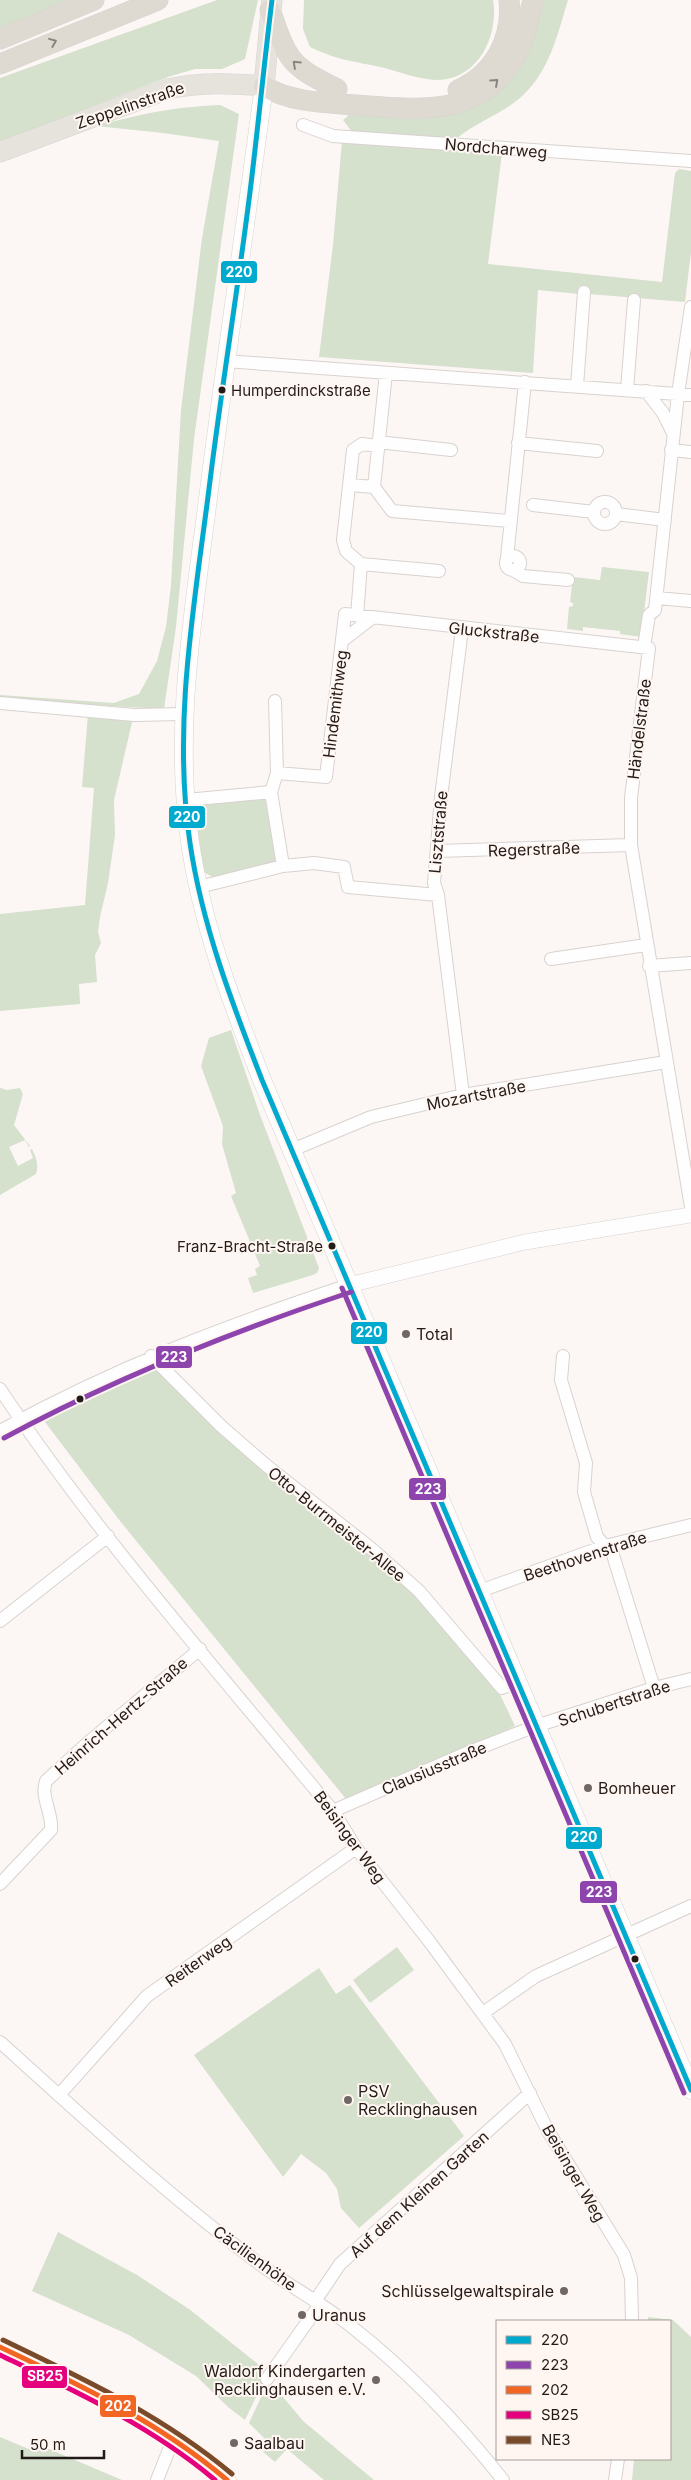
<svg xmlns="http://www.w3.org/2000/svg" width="691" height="2480" viewBox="0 0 691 2480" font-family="Inter,sans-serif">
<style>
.green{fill:#d5e0cd}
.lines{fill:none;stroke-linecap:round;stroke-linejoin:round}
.minor-casing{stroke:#d8d2cf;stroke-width:14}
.tertiary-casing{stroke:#d8d2cf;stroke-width:16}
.secondary-casing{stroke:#d8d2cf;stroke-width:19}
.primary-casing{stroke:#d7d3d1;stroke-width:21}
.trunk-casing{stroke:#d7d3d1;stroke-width:21}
.minor{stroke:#fffefe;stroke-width:12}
.tertiary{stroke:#fffefe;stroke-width:15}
.secondary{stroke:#fffefe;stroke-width:18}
.primary{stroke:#e6e3dd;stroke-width:20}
.trunk{stroke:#dedad2;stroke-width:20}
.bus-1-casing{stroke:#fff6f2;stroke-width:9}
.bus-2-casing{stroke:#fff6f2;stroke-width:9}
.bus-3-casing{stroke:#fff6f2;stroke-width:9}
.bus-4-casing{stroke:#fff6f2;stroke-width:9}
.bus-5-casing{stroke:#fff6f2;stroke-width:9}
.bus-1{stroke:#00a9ce;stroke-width:5}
.bus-2{stroke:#8e44ad;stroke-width:5}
.bus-3{stroke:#f26522;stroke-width:5}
.bus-4{stroke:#e5007d;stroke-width:5}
.bus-5{stroke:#7a4b2a;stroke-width:5}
.oneway{stroke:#8a847e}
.bus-dot{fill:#231b18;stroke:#fff6f2;stroke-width:2}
.poi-dot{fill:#6f6865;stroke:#fff6f2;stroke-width:2}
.labels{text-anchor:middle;stroke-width:4;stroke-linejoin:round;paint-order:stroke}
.bus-label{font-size:15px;fill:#231b18;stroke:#fff6f2;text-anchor:start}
.street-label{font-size:16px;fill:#231b18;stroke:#fff6f2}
.poi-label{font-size:16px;fill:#231b18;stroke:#fff6f2;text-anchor:start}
.line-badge{stroke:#fff6f2;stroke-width:2}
.badge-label{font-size:14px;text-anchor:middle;font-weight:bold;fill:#fff}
</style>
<rect width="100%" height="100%" fill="#fcf7f5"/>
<path class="green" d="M0 0H67L0 31Z
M217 0H258L245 59 222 69H195L171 76 0 142V78Z
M304 0H493C499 36 478 80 436 80 415 79 396 70 376 66 350 61 335 59 310 47L303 29Z
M538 0H568C558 33 549 73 521 97 502 114 476 122 456 139L502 153 488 264 662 282 675 173 679 169 691 171V252L685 302 589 294V287L579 286V294L538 290 533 373 319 357 333 245 342 141 352 132 343 120 349 115 418 116 434 114Z
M220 105 239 114 194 439 176 627 164 709 0 700V695L114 703 139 694 157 661 166 627 171 585 181 410 202 238 219 141 163 133 96 126C141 114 173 107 220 105Z
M602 567 649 572 641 637 620 634V631L583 627V631L567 629 569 607 573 606V603L570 602 573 577 600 580Z
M88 714 133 718 114 800 115 835 108 883 100 917 98 932 101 943 95 955 97 982 79 984 80 1004 0 1011V914L85 905 94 788 82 787Z
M261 798 266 801 276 862 216 879 202 871 194 811 203 801Z
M231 1030 260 1115 319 1268 317 1273 313 1275 253 1293 248 1278 257 1275 255 1269 260 1266 231 1196 236 1193 222 1144 223 1126 201 1066 209 1038Z
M0 1088 7 1090 20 1088 23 1094 14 1125 30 1146 29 1147 25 1140 9 1147 18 1166 33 1158 30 1150 32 1149C36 1158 39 1164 36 1174L0 1195Z
M155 1365 412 1590 495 1684 515 1726 346 1799 120 1521 45 1422 47 1417Z
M397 1947 414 1970 370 2003 353 1980Z
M319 1968 336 1994 350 1985 464 2136 359 2228 341 2208 337 2189 326 2173 301 2154 283 2177 194 2055Z
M58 2232 137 2275 189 2309 268 2372 245 2420 228 2407 196 2376 129 2335 32 2291Z
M648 2317 673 2320 691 2337V2480H632L634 2459H670V2321H648Z
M269 2380 303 2421 374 2480H324L287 2449 275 2462 263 2452 270 2444 249 2423Z
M0 2437 31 2450 35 2443 122 2480H0Z"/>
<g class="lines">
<defs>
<path id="minor" d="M303 125 333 136 691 161
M225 361 691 395
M386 373 374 487 392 511 509 521
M577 386 584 292
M627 390 634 300
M646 391 663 413 673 433
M378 442 451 450
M518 443 597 451
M671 450 691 452
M350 485 374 487
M594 513a11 11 0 1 1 22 0a11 11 0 1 1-22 0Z
M533 505 594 512
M616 514 665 520
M506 563a7 7 0 1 1 14 0a7 7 0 1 1-14 0Z
M507 558 525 382
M361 564 439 571
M513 570 523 576 568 580
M657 598 691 601
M357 616 361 564 346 551 343 540 353 450 362 444 378 446
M462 629 441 797 434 883 438 895 463 1095
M342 641 372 618
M644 647 649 615 655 610 678 394 691 307
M0 703 134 715 183 714
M277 773 326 777 345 614 649 648 631 798V845L691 1207
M271 792 277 773 275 701
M186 800 271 792 283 866
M437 851 631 845
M199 887 283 866 314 863 344 867 348 887 438 895
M551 959 646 945
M649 966 691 963
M292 1150 371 1117 463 1095 666 1062
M151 1356 221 1426 267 1466 373 1550 419 1591 502 1688 518 1682
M563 1356 561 1380 586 1463 584 1492 597 1537 613 1555 654 1688
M0 1389C99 1538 219 1672 333 1811L356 1848 429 1941 505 2044 548 2131 624 2255 631 2278 632 2321
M0 1431C114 1368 225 1326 349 1285
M480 1591 605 1546 691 1525
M0 1621 108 1536
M333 1811 469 1752 536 1726 654 1688 691 1679
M0 1884 51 1830C53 1813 40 1797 46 1781L91 1740 200 1649
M483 2013 536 1976 691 1906
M0 2042C85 2119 170 2197 261 2265 291 2287 323 2304 352 2327 409 2372 458 2423 503 2480
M59 2095 147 1996 356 1848
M315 2301 340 2264 530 2093
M267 2379 320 2304
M157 2480 174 2437
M615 2480 618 2459"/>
<path id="tertiary" d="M349 1285 525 1242 691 1215"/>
<path id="secondary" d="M264 86C245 228 224 371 206 514 192 623 174 732 190 842 202 925 232 1003 262 1080L691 2090
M0 2347C79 2385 162 2420 227 2480"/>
<path id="primary" d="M0 152 168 89C201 82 230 83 264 86L272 0"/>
<path id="trunk" d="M270 10C288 61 289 65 337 89
M0 39 94 0
M0 64 158 0
M264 86C288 102 327 103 356 105 422 110 489 119 521 44 527 31 529 14 533 0
M458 90C494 74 513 39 509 0"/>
</defs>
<use href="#minor" class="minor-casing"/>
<use href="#tertiary" class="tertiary-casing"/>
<use href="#secondary" class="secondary-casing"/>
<use href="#primary" class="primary-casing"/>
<use href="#trunk" class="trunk-casing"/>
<use href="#minor" class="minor"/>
<use href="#tertiary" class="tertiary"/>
<use href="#secondary" class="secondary"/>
<use href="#primary" class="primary"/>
<use href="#trunk" class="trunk"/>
<defs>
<path id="bus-1" d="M272 0C264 64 258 128 250 192 238 288 222 385 210 481 195 601 172 723 190 843 202 925 232 1003 262 1080L691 2090"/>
<path id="bus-2" d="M342 1288 684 2093
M4 1438C115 1378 231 1332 351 1292"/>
<path id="bus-3" d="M0 2347C80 2385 159 2422 227 2480"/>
<path id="bus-4" d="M0 2355C75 2391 151 2426 215 2480"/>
<path id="bus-5" d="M3 2340C84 2379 163 2416 232 2474"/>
</defs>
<use href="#bus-1" class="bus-1-casing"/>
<use href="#bus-2" class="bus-2-casing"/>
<use href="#bus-3" class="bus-3-casing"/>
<use href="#bus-4" class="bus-4-casing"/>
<use href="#bus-5" class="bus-5-casing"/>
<use href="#bus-1" class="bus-1"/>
<use href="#bus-2" class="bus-2"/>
<use href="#bus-3" class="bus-3"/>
<use href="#bus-4" class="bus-4"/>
<use href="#bus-5" class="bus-5"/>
</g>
<defs><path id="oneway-chevron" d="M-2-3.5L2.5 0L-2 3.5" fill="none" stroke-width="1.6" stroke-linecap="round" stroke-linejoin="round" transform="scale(1.25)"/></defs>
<g class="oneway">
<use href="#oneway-chevron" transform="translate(53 42) rotate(-22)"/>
<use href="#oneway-chevron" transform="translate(296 64) rotate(-137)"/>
<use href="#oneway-chevron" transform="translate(495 82) rotate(-42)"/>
</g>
<g class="bus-dot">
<circle cx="222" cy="390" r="4.5"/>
<circle cx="332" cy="1246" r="4.5"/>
<circle cx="80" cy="1399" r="4.5"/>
<circle cx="635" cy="1959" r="4.5"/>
</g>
<g class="poi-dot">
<circle cx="406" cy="1334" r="5"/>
<circle cx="588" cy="1788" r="5"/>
<circle cx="348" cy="2100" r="5"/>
<circle cx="564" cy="2291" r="5"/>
<circle cx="302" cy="2315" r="5"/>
<circle cx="376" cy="2380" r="5"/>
<circle cx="234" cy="2443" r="5"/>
</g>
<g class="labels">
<g class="bus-label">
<text x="231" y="396">Humperdinckstraße</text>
<text x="323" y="1252" text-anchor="end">Franz-Bracht-Straße</text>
</g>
<g class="street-label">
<text transform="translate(130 105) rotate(-19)" y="6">Zeppelinstraße</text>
<text transform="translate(496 148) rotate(5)" y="6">Nordcharweg</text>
<text transform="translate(494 632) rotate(6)" y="6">Gluckstraße</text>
<text transform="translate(335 704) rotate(-83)" y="6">Hindemithweg</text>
<text transform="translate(639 729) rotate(-83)" y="6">Händelstraße</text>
<text transform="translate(438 832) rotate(-85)" y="6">Lisztstraße</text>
<text transform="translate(534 849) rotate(-2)" y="6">Regerstraße</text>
<text transform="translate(476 1095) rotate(-11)" y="6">Mozartstraße</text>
<text transform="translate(337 1524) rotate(39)" y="6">Otto-Burrmeister-Allee</text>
<text transform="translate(585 1556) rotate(-18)" y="6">Beethovenstraße</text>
<text transform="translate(614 1703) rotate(-18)" y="6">Schubertstraße</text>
<text transform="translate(121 1716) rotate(-41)" y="6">Heinrich-Hertz-Straße</text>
<text transform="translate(434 1768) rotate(-23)" y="6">Clausiusstraße</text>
<text transform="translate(350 1837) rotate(54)" y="6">Beisinger Weg</text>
<text transform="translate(198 1961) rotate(-35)" y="6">Reiterweg</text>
<text transform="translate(574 2173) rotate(60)" y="6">Beisinger Weg</text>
<text transform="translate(419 2194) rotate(-42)" y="6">Auf dem Kleinen Garten</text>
<text transform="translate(255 2258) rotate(36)" y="6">Cäcilienhöhe</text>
</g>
<g class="poi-label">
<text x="416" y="1340">Total</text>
<text x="598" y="1794">Bomheuer</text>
<text x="358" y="2097">PSV<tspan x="358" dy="18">Recklinghausen</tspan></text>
<text x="554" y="2297" text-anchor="end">Schlüsselgewaltspirale</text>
<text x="312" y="2321">Uranus</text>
<text x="366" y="2377" text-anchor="end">Waldorf Kindergarten<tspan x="366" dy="18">Recklinghausen e.V.</tspan></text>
<text x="244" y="2449">Saalbau</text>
</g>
</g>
<g class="line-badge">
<rect x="220" y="260" width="38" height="24" rx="5" fill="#00a9ce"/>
<rect x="168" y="805" width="38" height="24" rx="5" fill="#00a9ce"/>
<rect x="350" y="1321" width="38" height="24" rx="5" fill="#00a9ce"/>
<rect x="155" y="1345" width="38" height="24" rx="5" fill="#8e44ad"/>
<rect x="408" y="1477" width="39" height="24" rx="5" fill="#8e44ad"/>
<rect x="565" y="1826" width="38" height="24" rx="5" fill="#00a9ce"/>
<rect x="579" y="1880" width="39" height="24" rx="5" fill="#8e44ad"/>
<rect x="21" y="2365" width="47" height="24" rx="5" fill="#e5007d"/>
<rect x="99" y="2394" width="38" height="24" rx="5" fill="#f26522"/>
</g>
<g class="badge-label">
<text x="239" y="277">220</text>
<text x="187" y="822">220</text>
<text x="369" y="1337">220</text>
<text x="174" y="1362">223</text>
<text x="428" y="1494">223</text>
<text x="584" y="1842">220</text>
<text x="599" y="1897">223</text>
<text x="45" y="2381">SB25</text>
<text x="118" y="2411">202</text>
</g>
<rect x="496" y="2320" width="175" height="140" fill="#fff6f2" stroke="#a79e9b"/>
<rect x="506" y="2336" width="25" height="8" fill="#00a9ce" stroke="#a79e9b"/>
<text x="541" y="2345" font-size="15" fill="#231b18">220</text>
<rect x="506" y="2361" width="25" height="8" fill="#8e44ad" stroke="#a79e9b"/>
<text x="541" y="2370" font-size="15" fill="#231b18">223</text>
<rect x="506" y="2386" width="25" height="8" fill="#f26522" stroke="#a79e9b"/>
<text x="541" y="2395" font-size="15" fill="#231b18">202</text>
<rect x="506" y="2411" width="25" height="8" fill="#e5007d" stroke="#a79e9b"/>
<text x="541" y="2420" font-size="15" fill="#231b18">SB25</text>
<rect x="506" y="2436" width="25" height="8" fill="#7a4b2a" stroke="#a79e9b"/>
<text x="541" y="2445" font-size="15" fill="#231b18">NE3</text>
<path d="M22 2450v8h82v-8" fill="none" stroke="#231b18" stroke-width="2.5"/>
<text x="30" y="2450" font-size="15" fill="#231b18" stroke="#fff6f2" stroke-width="4" paint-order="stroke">50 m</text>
</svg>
